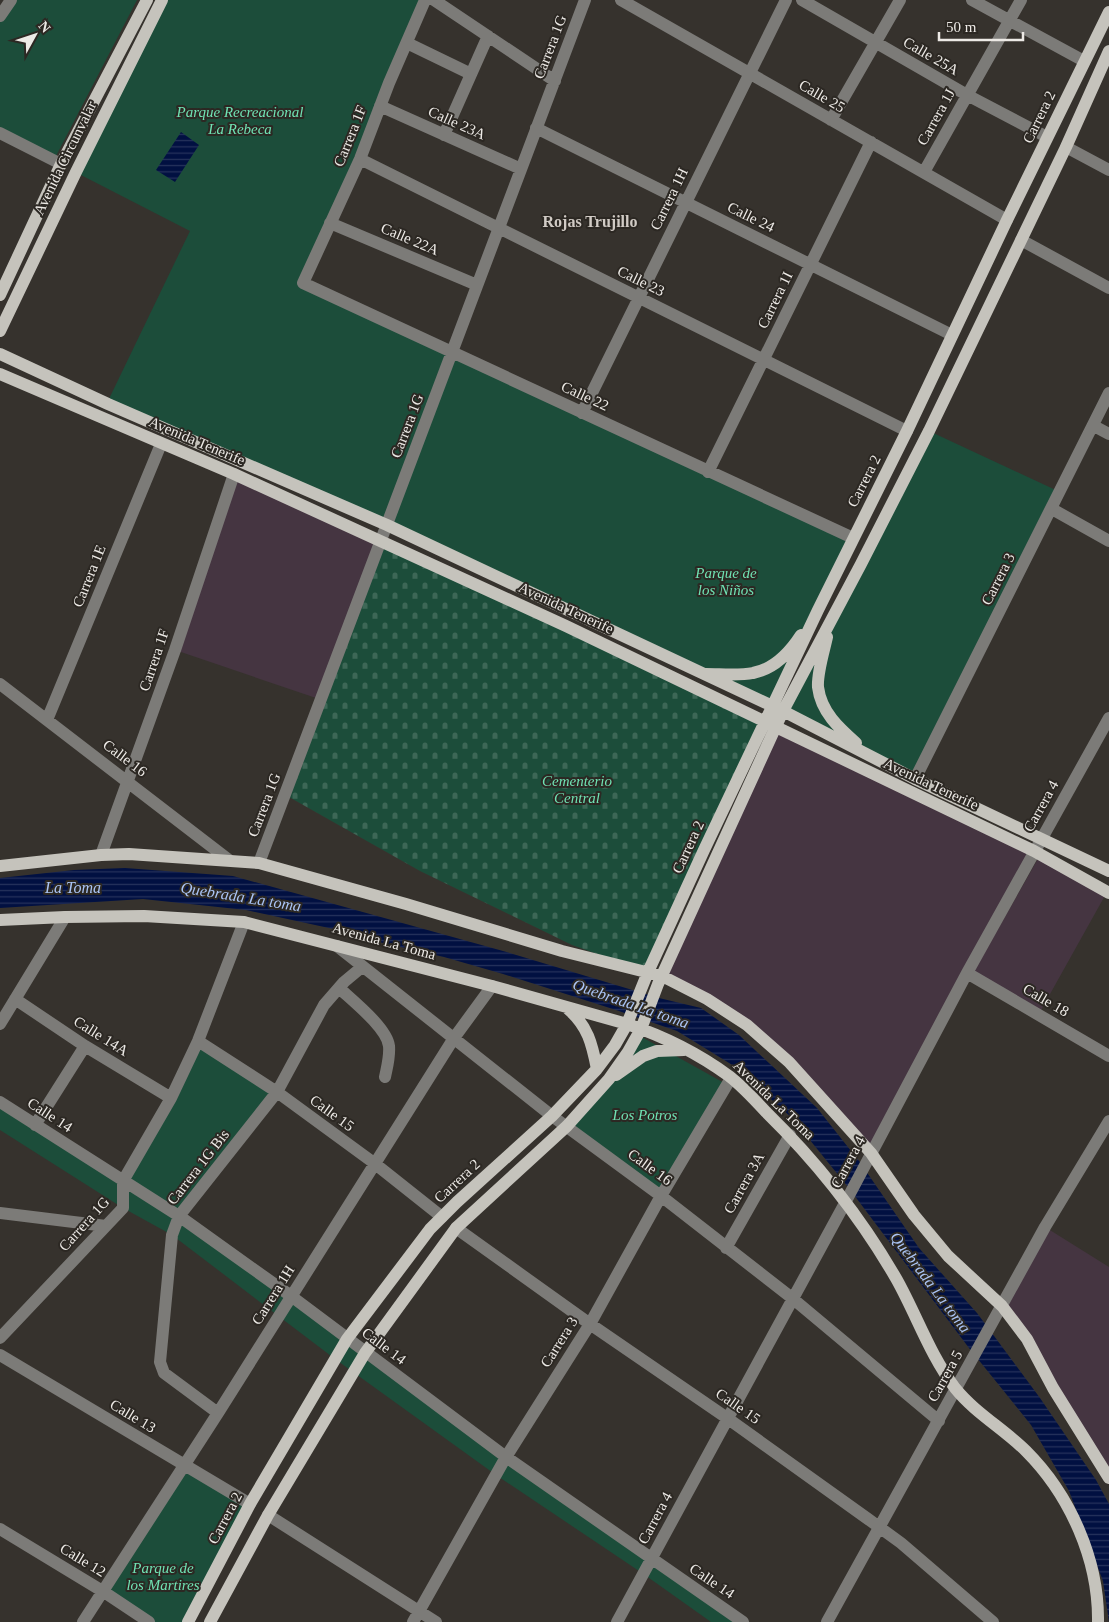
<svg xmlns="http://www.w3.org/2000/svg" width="1109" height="1622" viewBox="0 0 1109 1622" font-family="'Times New Roman',serif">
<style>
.education{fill:#453541}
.green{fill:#1c4d3a}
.cemetery{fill:url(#cemetery-stones)}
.water{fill:url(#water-rules)}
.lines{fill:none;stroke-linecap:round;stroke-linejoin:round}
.minor{stroke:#7c7b78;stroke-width:12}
.major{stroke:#c5c3bc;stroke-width:12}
.labels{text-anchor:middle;stroke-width:4;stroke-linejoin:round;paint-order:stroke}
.street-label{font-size:15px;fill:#edeae6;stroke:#2c2823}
.park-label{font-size:15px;font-style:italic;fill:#70e3b4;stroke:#2c2823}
.neighbourhood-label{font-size:16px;font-weight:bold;fill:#d1cbc5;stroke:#2c2823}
.water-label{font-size:16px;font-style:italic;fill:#aac4f5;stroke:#2c2823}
</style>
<defs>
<pattern id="cemetery-stones" width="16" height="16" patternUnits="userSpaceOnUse" patternTransform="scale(1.25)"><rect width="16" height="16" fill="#1c4d3a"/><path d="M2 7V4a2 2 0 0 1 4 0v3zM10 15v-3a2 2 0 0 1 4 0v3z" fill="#3d6756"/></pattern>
<pattern id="water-rules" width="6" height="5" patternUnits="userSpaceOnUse" patternTransform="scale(1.25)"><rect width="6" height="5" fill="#011041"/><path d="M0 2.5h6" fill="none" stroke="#26335c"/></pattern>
</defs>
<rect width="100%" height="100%" fill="#36322d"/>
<path class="education" d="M235 476 379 542 319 699 175 650Z
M776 728 1034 851 871 1153 747 1025 663 981Z
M1039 857 1107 892 1040 1012 973 973Z
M1045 1227 1109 1267V1478L1002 1306Z"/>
<path class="green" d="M11 0H137L56 156 0 130V16Z
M163 0H424L299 287 853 538 773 707 107 403 190 231 77 173Z
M929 431 1060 492 915 779 783 711Z
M640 1036 726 1084 661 1196 567 1126Z
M198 1041 277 1092 179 1216 743 1622H711L642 1573 496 1475 335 1359 172 1235 123 1208 0 1130V1102L123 1181Z
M184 1465 250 1504 188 1622H149L104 1592Z"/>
<path class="cemetery" d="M379 542 765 721 648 972 572 945 420 871 289 797Z"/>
<path class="water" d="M181 132 199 145 175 182 156 170Z
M125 868 233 876 503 951 659 998 701 1008 739 1035 817 1108 859 1161 919 1248 977 1313 1040 1398 1096 1480 1109 1504V1622L1103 1581 1069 1491 1031 1425 969 1348 848 1187 792 1118 734 1066 677 1031 616 1010 503 974 444 957 383 943 352 933 246 910 143 899 0 908V878L74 870Z"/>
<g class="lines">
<path class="minor" d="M425 0 389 83 360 159 303 283C487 367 669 454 853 538
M434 0 555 81
M621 0 1007 220
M802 0 967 95 1047 137
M972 0 1084 61
M0 16 11 0
M407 43 471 74
M380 106 521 169
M831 120 900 0
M536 128 952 335
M0 133 61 164
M444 135 488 36
M1066 147 1109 170
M360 159 907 431
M924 172 1021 0
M330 223 477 285
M1021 240 1109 288
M582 413 786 0
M1094 426 1109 434
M708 472 871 142
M1052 509 1109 541
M0 684 229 860
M47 720 161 444
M915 779 1109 393
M101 855 175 650 234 474
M259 863 585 0
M337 946 552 1116 661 1196 792 1298 939 1421
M967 973 1109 1056
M339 988C353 1001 387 1028 389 1046 390 1057 387 1067 385 1077
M15 999 85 1046 171 1098
M0 1024 65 917
M198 1041 277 1092 374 1163 442 1217
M0 1102 179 1216 291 1296 506 1457 743 1622
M35 1125 85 1046
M0 1213 106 1226
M456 1228 590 1324 727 1418 868 1519 901 1543 993 1622
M726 1248 790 1135
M0 1338 123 1208V1181L171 1098 198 1041 244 922
M0 1355 250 1504
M218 1413 164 1373 160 1362 172 1235 179 1216 277 1092 324 1005 344 982 362 967
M268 1515 436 1622
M0 1529 104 1592 149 1622
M83 1622 218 1413 454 1038 492 986
M413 1622 506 1457 590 1324 661 1196 731 1078
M617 1622 845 1203 967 973 1109 718
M827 1622 1045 1227 1109 1121"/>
<path class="major" d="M0 295 61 164 147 0
M0 331 76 172 162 0
M0 354 108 404 387 525 783 711 915 779 1109 871
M0 374 234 474 566 626 1034 851 1109 893
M827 637C824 651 817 673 818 687 821 712 839 728 856 743
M706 674C721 674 739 676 753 673 774 669 790 652 801 635
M0 866 101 855 129 854 259 863 406 904 562 951 662 976 707 999 747 1025 789 1062 871 1153 914 1215 948 1256 1002 1306 1027 1339 1053 1388 1109 1478
M0 920 65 917 144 916 244 922 492 986 627 1024C663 1036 699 1054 729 1076 742 1086 755 1100 766 1112 816 1161 862 1219 897 1280 917 1316 930 1355 955 1388 975 1413 1004 1429 1026 1451 1070 1495 1099 1560 1098 1622
M568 1009C588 1026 592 1044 597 1069
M616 1075 643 1056 657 1051 684 1050
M188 1622 250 1504 347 1339 430 1229 457 1202 552 1116 597 1069 615 1045 627 1024 648 972 704 850 818 610 907 431 1007 220 1109 12
M210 1622 268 1515 365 1353 456 1228 567 1126 609 1079 628 1052 641 1029 658 984 783 711 861 564 929 431 1066 147 1109 51"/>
</g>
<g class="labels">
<g class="street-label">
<text transform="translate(550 47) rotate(-69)" y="5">Carrera 1G</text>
<text transform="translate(931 56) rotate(30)" y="5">Calle 25A</text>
<text transform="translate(822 96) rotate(30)" y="5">Calle 25</text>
<text transform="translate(936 117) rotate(-61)" y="5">Carrera 1J</text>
<text transform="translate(1039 117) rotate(-64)" y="5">Carrera 2</text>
<text transform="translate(457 123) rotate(24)" y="5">Calle 23A</text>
<text transform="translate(350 136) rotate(-68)" y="5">Carrera 1F</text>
<text transform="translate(65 158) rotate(-64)" y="5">Avenida Circunvalar</text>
<text transform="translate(669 199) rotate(-64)" y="5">Carrera 1H</text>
<text transform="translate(751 217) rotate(26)" y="5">Calle 24</text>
<text transform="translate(410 239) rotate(23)" y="5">Calle 22A</text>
<text transform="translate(641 281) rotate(26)" y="5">Calle 23</text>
<text transform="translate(775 300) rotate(-64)" y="5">Carrera 1I</text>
<text transform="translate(585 396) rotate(25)" y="5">Calle 22</text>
<text transform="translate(407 426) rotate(-69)" y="5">Carrera 1G</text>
<text transform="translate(197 441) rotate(23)" y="5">Avenida Tenerife</text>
<text transform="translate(864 481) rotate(-63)" y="5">Carrera 2</text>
<text transform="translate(89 576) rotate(-68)" y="5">Carrera 1E</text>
<text transform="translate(998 579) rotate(-63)" y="5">Carrera 3</text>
<text transform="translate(566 608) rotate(25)" y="5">Avenida Tenerife</text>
<text transform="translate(154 660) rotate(-71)" y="5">Carrera 1F</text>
<text transform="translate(125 758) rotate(37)" y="5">Calle 16</text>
<text transform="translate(931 784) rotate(25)" y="5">Avenida Tenerife</text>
<text transform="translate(264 805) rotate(-69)" y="5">Carrera 1G</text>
<text transform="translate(1041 806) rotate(-61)" y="5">Carrera 4</text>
<text transform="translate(688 847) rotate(-65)" y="5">Carrera 2</text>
<text transform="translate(384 941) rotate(15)" y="5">Avenida La Toma</text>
<text transform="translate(1046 1000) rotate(30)" y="5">Calle 18</text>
<text transform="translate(101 1036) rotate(32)" y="5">Calle 14A</text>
<text transform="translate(774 1100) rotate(44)" y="5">Avenida La Toma</text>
<text transform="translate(332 1113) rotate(36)" y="5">Calle 15</text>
<text transform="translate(50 1115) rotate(33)" y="5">Calle 14</text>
<text transform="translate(848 1162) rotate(-62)" y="5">Carrera 4</text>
<text transform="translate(198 1167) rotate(-52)" y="5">Carrera 1G Bis</text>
<text transform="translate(650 1167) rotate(36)" y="5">Calle 16</text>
<text transform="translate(457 1181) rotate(-43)" y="5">Carrera 2</text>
<text transform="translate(744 1183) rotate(-61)" y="5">Carrera 3A</text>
<text transform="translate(84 1224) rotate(-48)" y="5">Carrera 1G</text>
<text transform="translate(273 1295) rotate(-58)" y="5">Carrera 1H</text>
<text transform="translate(559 1342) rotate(-58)" y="5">Carrera 3</text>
<text transform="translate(384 1346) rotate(37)" y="5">Calle 14</text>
<text transform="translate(945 1376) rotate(-61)" y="5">Carrera 5</text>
<text transform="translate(738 1406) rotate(35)" y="5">Calle 15</text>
<text transform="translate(133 1416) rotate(31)" y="5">Calle 13</text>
<text transform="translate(225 1518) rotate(-62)" y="5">Carrera 2</text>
<text transform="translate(655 1518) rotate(-62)" y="5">Carrera 4</text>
<text transform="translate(83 1560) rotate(31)" y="5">Calle 12</text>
<text transform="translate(712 1581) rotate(34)" y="5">Calle 14</text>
</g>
<g class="park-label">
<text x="240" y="117">Parque Recreacional<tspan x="240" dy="17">La Rebeca</tspan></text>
<text x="726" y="578">Parque de<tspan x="726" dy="17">los Niños</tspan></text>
<text x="577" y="786">Cementerio<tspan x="577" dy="17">Central</tspan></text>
<text x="645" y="1120">Los Potros</text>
<text x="163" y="1573">Parque de<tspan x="163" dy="17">los Martires</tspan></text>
</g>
<g class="neighbourhood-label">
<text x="590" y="227">Rojas Trujillo</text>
</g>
<g class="water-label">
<text x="73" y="893">La Toma</text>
<text transform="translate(241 896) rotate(9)" y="6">Quebrada La toma</text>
<text transform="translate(631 1003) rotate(19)" y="6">Quebrada La toma</text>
<text transform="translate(931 1282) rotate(53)" y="6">Quebrada La toma</text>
</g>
</g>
<g transform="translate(35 35) rotate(50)" stroke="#2c2823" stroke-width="4" paint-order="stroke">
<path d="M0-4L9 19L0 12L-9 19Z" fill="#edeae6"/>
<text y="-8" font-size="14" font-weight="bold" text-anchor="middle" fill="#edeae6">N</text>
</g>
<path d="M939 32v8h84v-8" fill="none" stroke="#edeae6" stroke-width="2.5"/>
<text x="946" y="32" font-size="15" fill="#edeae6" stroke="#2c2823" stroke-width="4" paint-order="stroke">50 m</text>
</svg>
